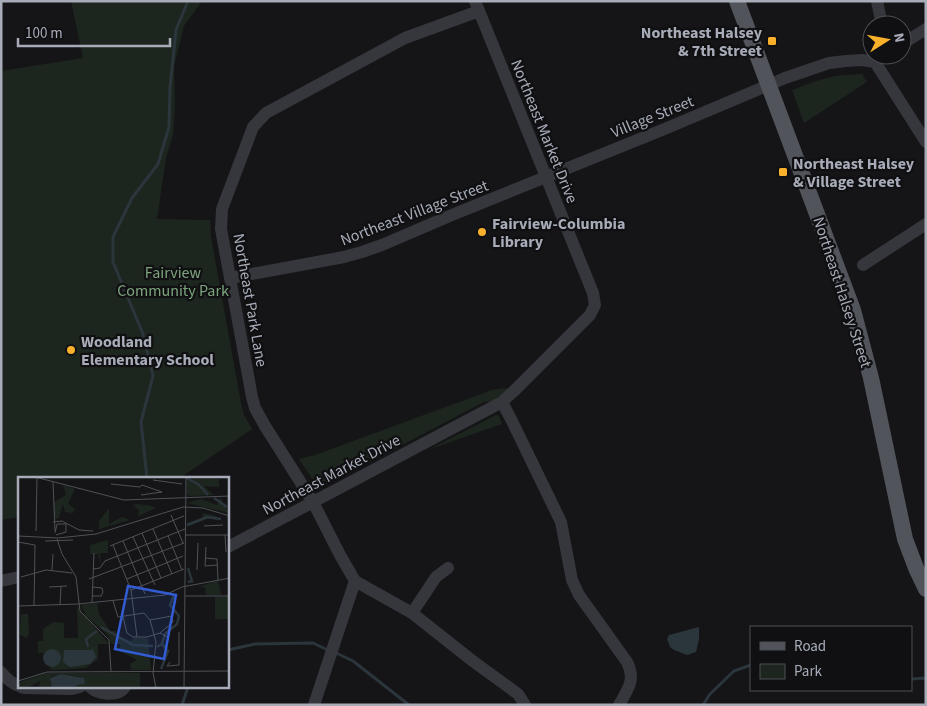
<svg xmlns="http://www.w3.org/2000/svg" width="927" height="706" viewBox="0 0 927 706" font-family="'Source Sans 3',sans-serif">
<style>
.green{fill:#1d261e}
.water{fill:#2b353c}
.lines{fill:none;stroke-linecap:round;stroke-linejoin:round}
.stream{stroke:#2b353c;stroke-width:3}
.minor{stroke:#36373d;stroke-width:12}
.major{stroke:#52545c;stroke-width:16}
.poi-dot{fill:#f9b02b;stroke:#101012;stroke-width:2}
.labels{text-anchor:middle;stroke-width:4.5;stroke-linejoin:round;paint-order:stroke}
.poi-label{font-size:16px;font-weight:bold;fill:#a7acb8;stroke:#101012;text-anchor:start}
.street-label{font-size:16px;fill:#a7acb8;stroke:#101012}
.park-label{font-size:16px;fill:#7da47e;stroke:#101012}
.inset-river{fill:none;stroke:#2b353c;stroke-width:2.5}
.inset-road{fill:none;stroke:#4f5157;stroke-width:1}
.view{fill:#325cd3;fill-opacity:0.15;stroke:#325cd3;stroke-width:2.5}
.inset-edge{fill:none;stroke:#a7acb8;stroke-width:2.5}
</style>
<rect width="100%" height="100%" fill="#151517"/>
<path class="green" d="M71 1H202L184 26 174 66 175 106 173 135 166 158 157 219 210 220 211 237 241 403 244 415 252 429 180 478H19V517L1 520V71L83 58Z
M862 74 867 82 804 123 792 90 816 81 835 76Z
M507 388V390L493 401 484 402 320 488 317 486 299 459 315 455 492 390Z
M496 415 499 416 502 424 430 449Z"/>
<path class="water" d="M699 627V639L696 652 687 655 674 650 670 647 667 639 669 635Z"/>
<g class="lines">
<path class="stream" d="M147 478 141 422 153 376 143 334 113 262V237L132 198 158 164 169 127 170 87 176 30 188 1
M228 650 255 644 313 643 330 651
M336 653 353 661 409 705
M911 679 926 678
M182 705 188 687
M703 705 710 694 734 671 751 665"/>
<path class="minor" d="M877 1 882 25
M902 44 926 29
M875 62 926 142
M863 265 926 224
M230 278 344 257 362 252 382 245 452 215 667 128 785 78 829 63 846 61 862 60 875 62 886 55
M502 402 512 421 561 522 572 580 579 595 627 662C636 680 628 689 619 705
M228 547 502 402 516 389 590 315 595 305 593 293 475 1
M1 581 19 577
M355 581 412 613 474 662 518 694 525 705
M412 613 436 577 448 568
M1 672C6 678 11 683 19 686
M21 687 24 688 72 689 80 687
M90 687C98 695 118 697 125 687
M314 705 355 581 340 555 313 502 265 426 255 408 252 397 221 229 222 209 253 127 266 113 405 38 479 11"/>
<path class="major" d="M737 1 853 310 871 378 905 539 916 568 926 589"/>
</g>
<g class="poi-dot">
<rect x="767" y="36" width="10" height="10" rx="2.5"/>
<rect x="778" y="167" width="10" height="10" rx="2.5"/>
<circle cx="482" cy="232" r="5"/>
<circle cx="71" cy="350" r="5"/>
</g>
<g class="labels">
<g class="poi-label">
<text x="762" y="38" text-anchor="end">Northeast Halsey<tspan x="762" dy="18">&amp; 7th Street</tspan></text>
<text x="793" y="169">Northeast Halsey<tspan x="793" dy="18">&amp; Village Street</tspan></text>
<text x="492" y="229">Fairview-Columbia<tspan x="492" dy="18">Library</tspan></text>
<text x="81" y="347">Woodland<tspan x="81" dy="18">Elementary School</tspan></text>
</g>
<g class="street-label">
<text transform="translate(652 116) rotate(-22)" y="6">Village Street</text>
<text transform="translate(545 131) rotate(68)" y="6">Northeast Market Drive</text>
<text transform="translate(414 212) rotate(-21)" y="6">Northeast Village Street</text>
<text transform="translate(843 292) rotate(72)" y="6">Northeast Halsey Street</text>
<text transform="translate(251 300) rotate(80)" y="6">Northeast Park Lane</text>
<text transform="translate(331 474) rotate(-28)" y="6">Northeast Market Drive</text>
</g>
<g class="park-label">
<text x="173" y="278">Fairview<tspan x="173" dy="18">Community Park</tspan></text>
</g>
</g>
<g transform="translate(18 477)">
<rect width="211" height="211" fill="#151517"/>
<path d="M169 2H201V10L186 9 196 18 172 19 169 18ZM45 8 57 12 50 27 57 32 55 36 47 35 45 27 41 41 36 42V25L48 18ZM202 20 211 36 169 26 183 22 199 28ZM120 27 133 29 138 31 120 39 121 33 115 28ZM91 31V47L104 40 112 43 81 52V44ZM185 36 198 39 200 43 192 41 169 50V46L184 42ZM90 63V76H82L83 89 80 77H72V68ZM200 103 203 118H188L187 110H181ZM197 120H211V142H197ZM79 126 81 137 92 154H98L102 160 114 164 115 161H130L133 193H113L112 187 119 183 102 174V167H94L89 157 68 139 63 128ZM59 129 91 167H80V182L68 191 33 193 27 176H20V164H25V152L35 145 46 146V161H60ZM3 137H10L11 157 8 161 2 157ZM28 196H122V211H58L63 200 43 197 32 200 40 211H21L22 204 9 211H0V206Z" fill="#1d261e"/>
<path d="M74 170 78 180 72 187 52 190 45 185 46 173H74ZM25 181a9 9 0 1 1 18 0a9 9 0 1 1-18 0ZM43 197 66 201 67 207 59 208 58 211H34L32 201Z" fill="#2b353c"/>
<path class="inset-river" d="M169 1 181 8 190 18M196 21 209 30M169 48 189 40 203 42M170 91 174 104 170 105M83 150 115 168 135 169M70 170 68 162 79 154M139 170 144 167 147 157 159 147 161 139 152 128 156 118M143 192 150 174 144 167"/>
<path class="inset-road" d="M17 0 106 23 212 19M135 3 164 7M35 4 37 54M93 7 122 10 124 8 144 15 123 18M153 38 165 66M35 45 44 44 61 53 75 54M186 49 205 48M135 52 154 97M18 54 19 1M37 56 39 47H48V55L38 58M124 56 143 101M167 58H212M207 58 208 75M0 59 40 61 78 57 165 30 185 31 212 39M150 59 164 93M115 60 137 108M39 62 44 77 58 100 62 134 91 163 93 194M27 64 55 63M105 64 127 117M0 65 17 68 16 129M95 68 113 113 119 160M92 69 166 39M188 70 187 89 200 88M187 81 199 82 200 103M87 84 167 52M75 92 82 91 87 84M34 93 35 77M179 93 180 66M3 100 28 93 54 96M71 102 166 66M109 102 165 79M31 110 49 109M113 113 166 92M74 119H83L85 115 84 111 74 110M167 119H212M95 124 100 140 126 136 132 143 138 165 135 196 138 211M74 126 76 76M60 127 147 118 164 110 212 101M42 128 43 110M0 129 60 127M105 140 109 156 115 160H129L142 156 151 161M132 143 154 139 155 145 142 156M152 185 149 189 161 188V155M0 204 29 195 212 194M166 211 168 0"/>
<path class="view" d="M110 109 158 118 146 182 97 172Z"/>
<rect width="211" height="211" class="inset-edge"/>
</g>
<rect width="927" height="706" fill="none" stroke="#a7acb8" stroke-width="5"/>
<rect x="750" y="626" width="162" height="65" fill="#101012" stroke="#4c4e54"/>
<rect x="760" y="642" width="25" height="8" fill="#52545c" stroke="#4c4e54"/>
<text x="794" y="651" font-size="15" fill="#a7acb8">Road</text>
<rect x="760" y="664" width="25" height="15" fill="#1d261e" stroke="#4c4e54"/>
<text x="794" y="676" font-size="15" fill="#a7acb8">Park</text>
<g transform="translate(887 40) rotate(79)"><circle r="24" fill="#101012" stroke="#4c4e54"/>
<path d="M0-4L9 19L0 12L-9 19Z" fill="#f9b02b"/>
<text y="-8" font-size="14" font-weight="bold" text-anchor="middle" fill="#a7acb8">N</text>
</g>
<path d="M18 38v8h152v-8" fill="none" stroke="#a7acb8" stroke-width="2.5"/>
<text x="25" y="38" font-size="15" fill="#a7acb8" stroke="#101012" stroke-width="4" paint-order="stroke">100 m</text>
</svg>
